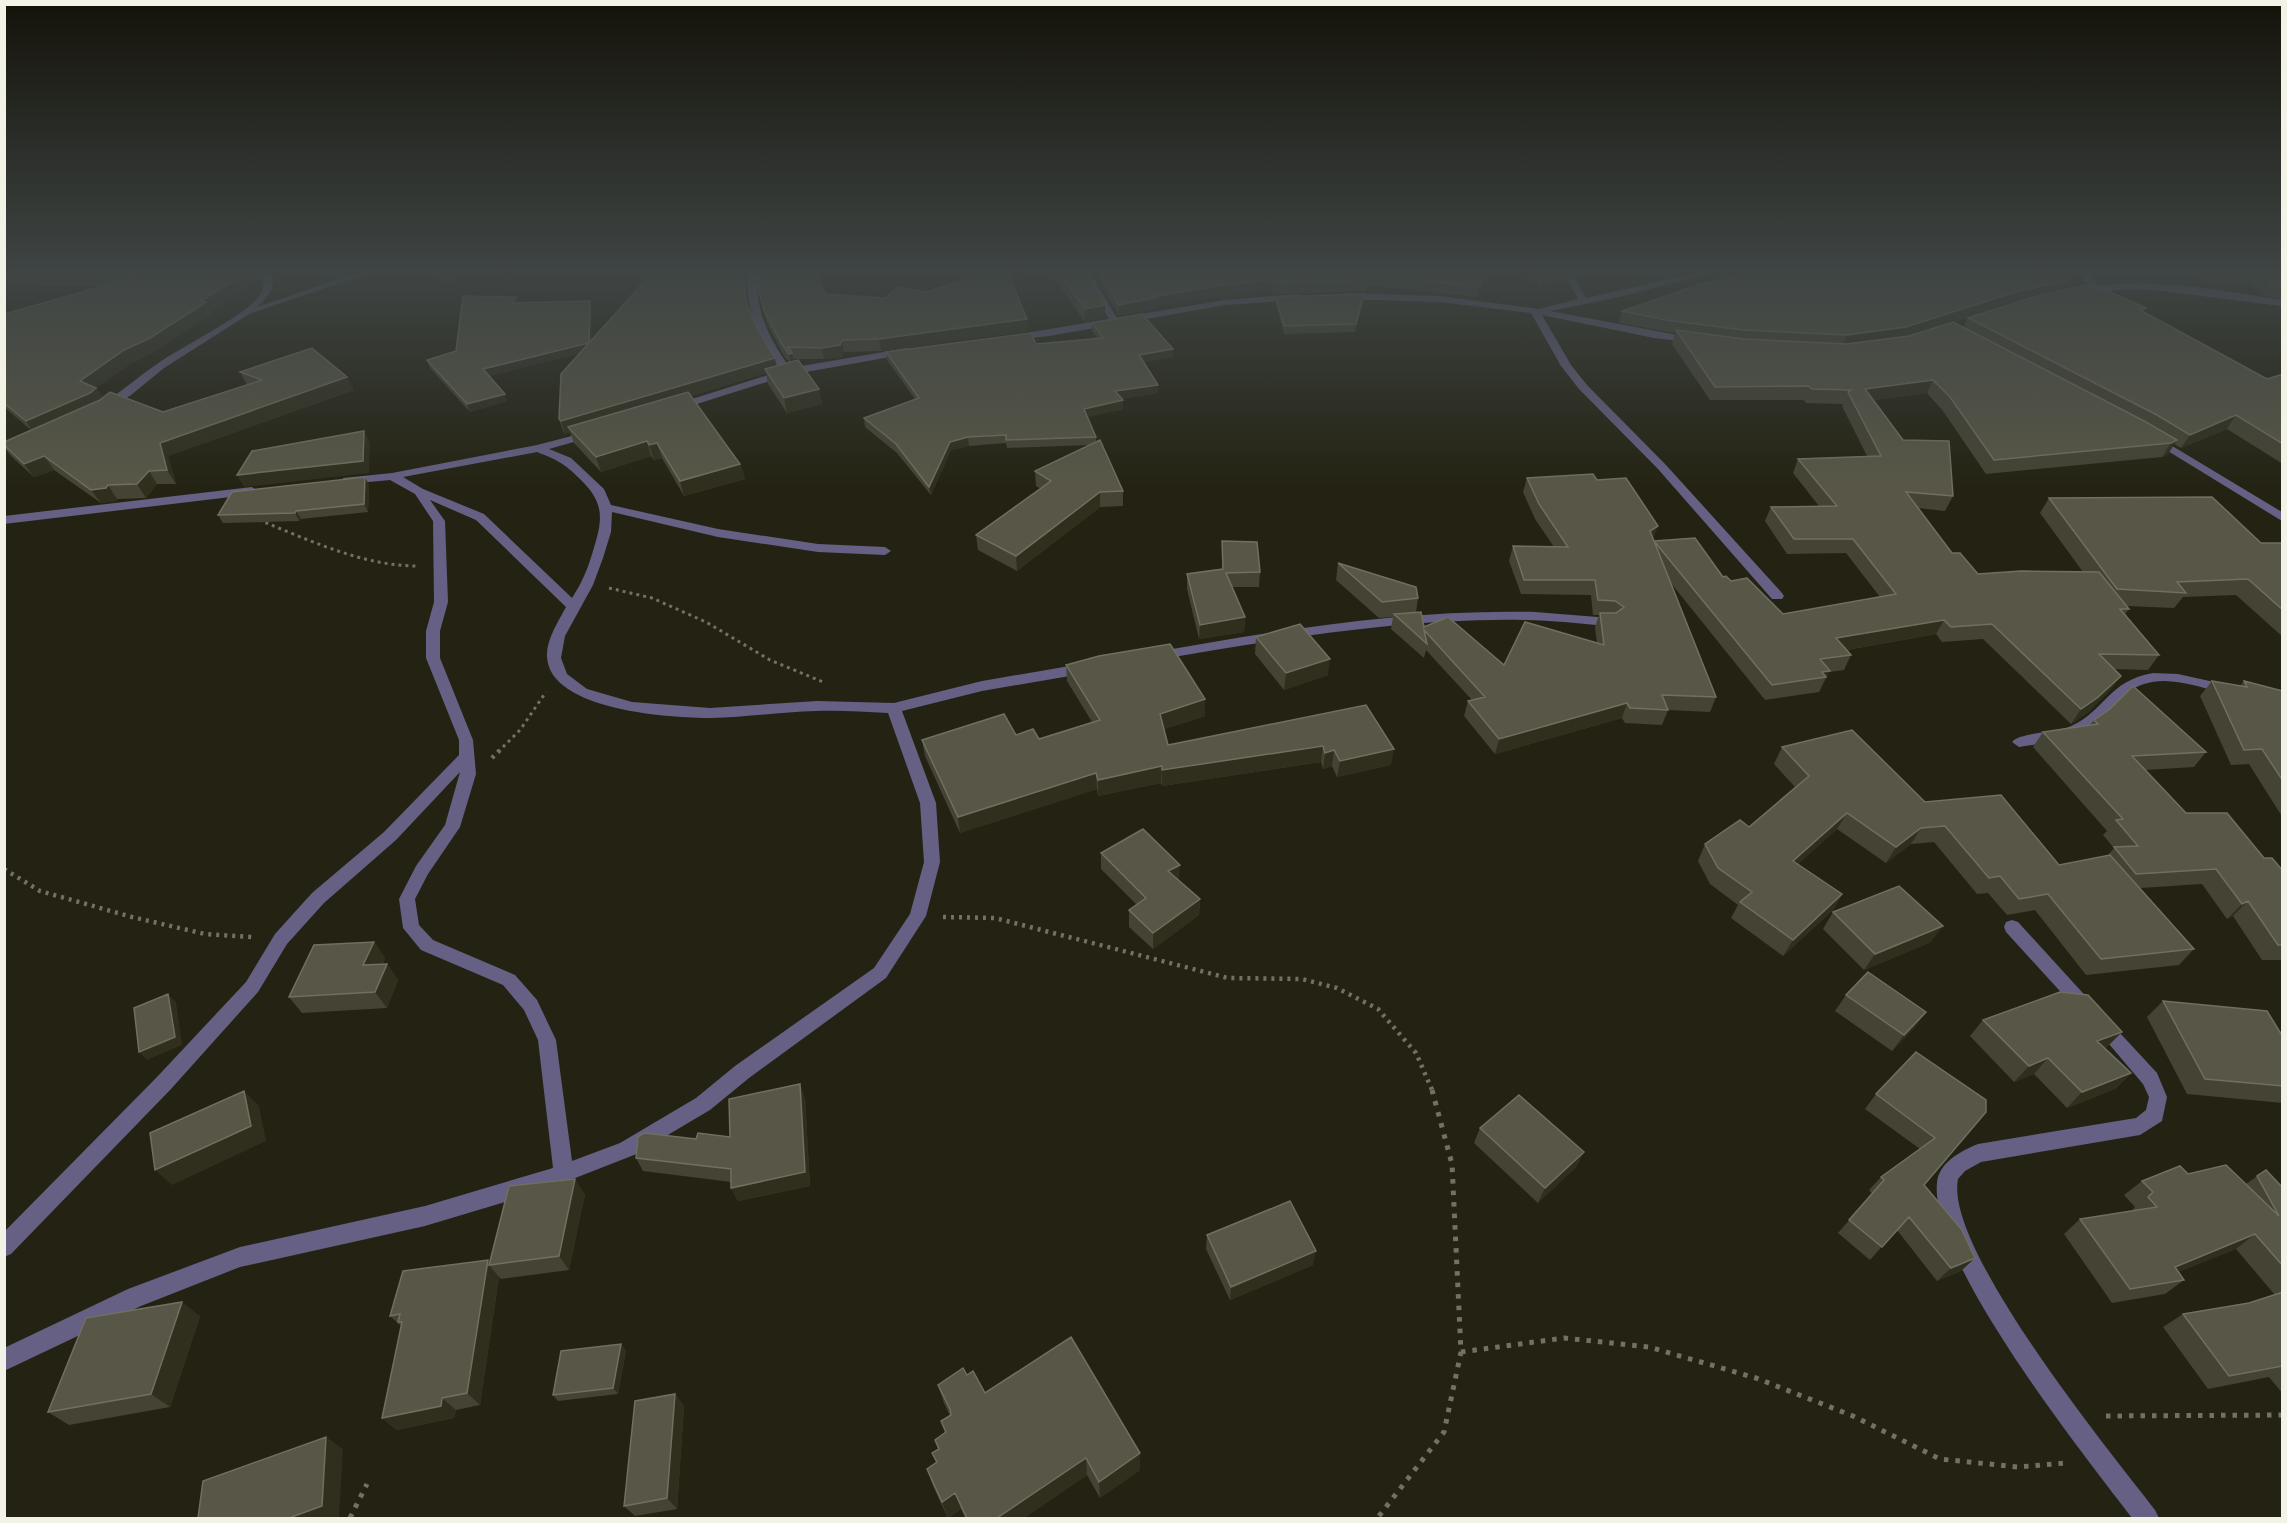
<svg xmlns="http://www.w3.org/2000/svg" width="2287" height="1523" viewBox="0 0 2287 1523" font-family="'PT Sans',sans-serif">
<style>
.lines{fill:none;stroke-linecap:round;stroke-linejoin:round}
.path-far2{stroke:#727163;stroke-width:3;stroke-dasharray:3 4;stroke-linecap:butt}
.path-far1{stroke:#727163;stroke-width:4.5;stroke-dasharray:3 5;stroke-linecap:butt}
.path{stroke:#727163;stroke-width:5;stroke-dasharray:4.5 7;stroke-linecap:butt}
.minor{fill:#656084;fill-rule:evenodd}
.wall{fill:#454434;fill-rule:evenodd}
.shaded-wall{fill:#302f1e}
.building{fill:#585747;stroke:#706f60;stroke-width:1.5}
</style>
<rect width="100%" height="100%" fill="#242313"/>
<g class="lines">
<path class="path-far2" d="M259 520C309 540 363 566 417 566
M609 588 652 598 706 622 770 660 823 682
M498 752 520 730 546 692"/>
<path class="path-far1" d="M492 758 500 750
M4 869 40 891 132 917 205 934 253 937
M943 917 995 918 1228 978 1302 979 1337 988 1378 1009 1416 1053 1433 1092"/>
<path class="path" d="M1461 1352 1564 1338 1649 1347 1756 1378 1853 1416 1940 1459 2018 1467 2066 1463
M2106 1416 2282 1415
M1379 1516 1444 1432 1461 1352 1452 1164 1432 1090
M350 1518 367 1484"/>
<path class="minor" d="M263 273H271C277 287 268 297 257 307L357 273H370L249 314 164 368 131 395 109 409H101V405C121 392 138 377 157 364 182 346 244 317 260 295 264 289 264 279 263 273Z
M748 273H757C755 310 769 339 790 368L907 348 912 351 907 354 789 375 681 409H673V405L781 371C760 341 744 310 748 273Z
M1082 273H1090L1117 318 1225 300 1296 294 1301 297 1296 300 1225 305 1049 336 1010 340V336L1014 335 1109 319Z
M1564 273H1572L1586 298 1695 273H1710L1624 296 1550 311 1694 338 1699 341 1698 343 1654 338 1542 315 1571 365 1587 385 1666 465 1782 593 1784 596 1782 599H1772L1658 469 1579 389 1561 366 1531 313 1440 302 1344 299 1339 296 1344 293 1440 296 1539 309 1578 299Z
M2081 273H2090L2098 286C2159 278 2222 291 2282 300V306L2153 290 2127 289 2072 295V291L2090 288Z
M591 431 597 434 595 436 549 449 571 458 604 489 611 505 718 529 818 544 885 547 891 551 885 555 818 552 718 537 612 512 611 532 603 558 593 585 565 636 561 658 567 674 587 689 632 702 710 708 817 701 894 703 982 681 1087 663 1094 668 1087 673 982 691 902 711 936 803 940 862 926 916 886 978 749 1078 710 1110 634 1155 542 1191 425 1226 240 1267 141 1306 4 1371V1348L128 1289 240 1247 425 1206 553 1168 538 1040 524 1010 503 985 421 950 403 928 399 899 416 866 445 825 460 772 396 840 324 903 287 944 258 992 171 1089 11 1254 4 1257V1232L157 1077 246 982 275 934 312 893 384 832 459 755V740L426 658V631L434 602 433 521 415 494 390 480 347 484 343 482V478L392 473 537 445ZM537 452C557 460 564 463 580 479 605 503 603 519 593 551 588 568 582 583 572 598L484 514 423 489 403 477ZM430 500 476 520 566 607C558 622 546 640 547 657 550 711 672 718 711 718 746 717 781 712 816 711 840 710 864 712 888 713L920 803 924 862 910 914 874 968 735 1066 696 1098 620 1143 572 1161 556 1040 537 1000 515 975 433 940 419 925 415 899 428 874 460 827 476 774 473 740 440 658V631L448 602 445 521Z
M2154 435 2282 512V521L2150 440 2148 438Z
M252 487 258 491 256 494 4 524V516Z
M1535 612 1610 618 1617 622 1610 626C1581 624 1552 620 1523 620 1400 618 1276 640 1155 660L1148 656 1155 652C1280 630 1408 609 1535 612Z
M2153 673 2178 674 2232 686 2234 689 2227 694C2202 688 2170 675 2144 684 2121 691 2110 715 2091 728 2070 742 2043 743 2019 747L2012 742C2018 733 2056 732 2069 727 2105 712 2107 681 2153 673Z
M2012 920 2018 922 2091 1002 2094 1007 2091 1012 2085 1015 2079 1012 2006 932 2004 927 2006 922Z
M2101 1016 2107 1019 2157 1073 2167 1097 2162 1121 2140 1135 1981 1162 1965 1171 1958 1179C1944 1248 2110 1452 2155 1510L2159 1518H2132C2083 1454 1929 1260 1937 1183 1939 1162 1961 1151 1978 1144L2136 1118 2146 1110 2149 1097 2143 1084 2092 1024 2095 1019Z"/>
</g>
<path class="wall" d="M4 273 261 277 211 311 212 314 157 350 131 363 96 388 103 398 163 412 247 385 240 372 354 390 168 456 176 484H157L146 498 117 499 116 501 101 503 54 470 34 477 11 456 4 447V442L31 430 4 407V314L101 286 4 285Z
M422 273H459L455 283Z
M746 273 745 286 748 306 756 326 777 366 789 362 784 356 767 323 758 288 825 294 1027 319 1028 331 881 351 844 352 842 357 824 359H793L794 361 819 389 822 404 787 413 768 384 766 373 691 396 740 464 745 479 684 496 662 458 654 460 651 456 601 472 574 443 570 432 565 434 563 431 559 419 580 353 489 376 507 401 470 412 430 368 427 360 456 351 516 297 519 303 590 301 592 309V340Z
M1050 273H1086L1105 318 1085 322Z
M1126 273H1489L1477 297 1368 285 1366 291 1273 294 1272 291 1223 296 1158 306V308L1119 315 1101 287V276Z
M1527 273H1567L1565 280 1541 288Z
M2189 273H2283V300L2264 295 2251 282 2211 285Z
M2067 280 2062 291 2146 308 2144 312 2267 379 2283 374V464L2227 429 2181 448 2174 444 2168 454 2162 457 1986 474 1943 411 1927 393 1874 400 1903 440 1953 496 1945 511 1918 508 1952 553 1978 574 2083 572 2040 513 2049 498 2261 543H2283V637L2236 595 2183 597 2174 608 2127 606 2129 609 2125 614 2159 655 2148 670 2114 669 2121 676 2110 690 2087 713 2071 724 1983 639 1942 642 1936 634 1847 650 1851 655 1844 670 1829 672 1819 692 1765 700 1670 582 1716 697 1710 712 1668 710 1662 725 1625 723 1622 718 1495 754 1464 716 1468 701 1472 700 1426 650 1424 658 1391 629 1393 617 1379 618 1336 580 1338 563 1418 598 1416 612 1424 627 1504 665 1597 643 1595 627 1599 615H1593L1591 595 1521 594 1509 561 1513 546 1554 547 1535 519 1523 492 1527 478 1597 480 1654 541 1731 581 1783 614 1880 597 1846 553 1787 554 1765 521 1771 507 1819 506 1793 473 1798 459 1867 456 1842 406 1843 404 1806 403 1804 400H1710L1672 344 1675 333 1619 323 1622 311ZM2023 301 1968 318 1963 328 1923 332 2006 305Z
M1364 294 1363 301 1355 332 1284 334 1276 304V297Z
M1092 323 1173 349V357L1144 362 1158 393 1121 399 1123 400V409L1087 417 1096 437V442L1123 491V506L1100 507 1017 571 978 550 976 535 1041 489 1036 486 1035 471 1089 445 1007 448 1006 443 969 446 951 450 931 495 897 453 865 427 864 418 915 399 887 360 886 352 1036 344 1098 339 1092 331Z
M369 485 368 512 301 519 299 521 223 523 218 515Z
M1222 541 1260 572 1259 587H1232L1245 617 1244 632 1199 639 1187 589V574L1222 569Z
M1256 637 1328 675 1284 690 1255 654Z
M1066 665 1205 716 1164 729 1168 745 1366 705 1391 765 1337 777 1332 766 1323 769 1321 762 1162 786 1161 783 1098 796 1097 789 960 833 925 756 922 740 1016 735 1039 739 1092 722 1067 681Z
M2212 681 2240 686 2244 681 2283 691V818L2249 764 2231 765 2200 696Z
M2094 720 2206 752 2194 767 2145 770 2186 813 2264 858 2283 871V960H2262L2233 916 2227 919 2202 884 2140 888 2194 949 2179 965 2086 975 2035 910 2007 915 1988 893 1977 894 1934 842 1911 844 1886 863 1837 829 1798 864 1842 894 1833 910 1783 956 1731 918 1738 905 1710 884 1698 861 1705 844 1749 827 1795 787 1774 764 1782 747 1925 802 2059 865 2107 856 2114 848 2103 835 2107 831 2033 747 2043 732 2090 725Z
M1101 853 1179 881 1200 899 1199 915 1153 949 1129 927V910L1137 905 1101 869Z
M1833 912 1931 942 1864 970 1823 929Z
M374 942 385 958 383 964H387L398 980 387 1008 302 1013 289 997Z
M1846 995 1926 1012 1914 1028 1892 1051 1835 1011Z
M2163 1001 2283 1037V1103L2187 1094 2147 1017Z
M1983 1020 2107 1047 2105 1048 2131 1073 2115 1089 2067 1108 2034 1074 2014 1082 1970 1036Z
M1876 1094 1986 1100 1924 1185 1961 1271 1937 1281 1897 1230 1870 1260 1838 1233 1872 1194 1869 1190 1881 1177 1920 1149 1865 1109Z
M805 1098 810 1186 738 1201 731 1188V1182L643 1171 636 1158 696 1139 730 1137Z
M1480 1128 1584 1152 1576 1167 1538 1203 1474 1143Z
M2266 1170 2283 1188V1394L2269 1377 2208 1389 2163 1327 2183 1314 2249 1303 2275 1295 2236 1249 2178 1272 2184 1280 2165 1294 2112 1303 2064 1234 2080 1219 2132 1211 2135 1207 2124 1195 2142 1181 2188 1174 2246 1184Z
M585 1194 569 1270 501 1279 499 1277 480 1405 456 1410 454 1418 397 1430 382 1418 401 1326 390 1316 488 1260 489 1262Z
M1207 1235 1313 1265 1230 1300 1206 1249Z
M200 1316 170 1407 69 1425 48 1412Z
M621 1344 626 1351 618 1394 558 1401 553 1395Z
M967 1375 985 1393 1140 1453V1470L1100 1498 1087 1475 1024 1518H965L961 1509 948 1518 933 1486 927 1469 936 1463 932 1453 938 1449 935 1440 945 1433 941 1421 950 1416 944 1403 938 1385Z
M675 1394 684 1406 677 1509 635 1516 624 1506Z"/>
<path class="shaded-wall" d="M245 273H261V277L211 311 212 314 157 350 131 363 89 393 96 388 104 400 34 434 26 421 124 350Z
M450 273H459L455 283Z
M743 273H746L745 286 749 313 746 302Z
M1486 273H1489L1477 297 1479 287Z
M1554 273H1567L1565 280 1541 288 1544 276Z
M1577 273H1587L1576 276Z
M1273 280 1272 291 1223 296 1158 306V308L1119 315V305L1157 296 1223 285Z
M2067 280 2061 291 2006 305 1900 339 1842 347 1847 335Z
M1364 294 1363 301 1355 332 1356 324Z
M516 297 519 304 512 303Z
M590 301 592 309V350L486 377 483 369Z
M1105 305V318L1085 322V309Z
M1027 319 1028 331 881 351 879 339Z
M842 340 844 352 842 357 824 359 822 348Z
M1173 349V357L1139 363V355Z
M792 353 794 365 791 366 789 354Z
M775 358 777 370 765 369 766 373 572 432 568 427 570 432 565 434 561 421Z
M347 377 354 390 168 456 176 484 167 470 160 443Z
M1933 380 1927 393 1859 402 1865 389Z
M1158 385V393L1115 400V391Z
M819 389 822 404 787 413 784 398Z
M505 394 507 401 470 412 467 404Z
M1123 400V409L1084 418V409Z
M2236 415 2227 429 2181 448 2190 435Z
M364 431 370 443 369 473 244 487 237 475Z
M968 437 969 446 951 450 931 495 929 487 950 442Z
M2177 440 2168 454 2162 457 2171 443Z
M647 441 651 456 601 472 596 457Z
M657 443 662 458 654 460 649 445Z
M44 456 54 470 34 477 24 464Z
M740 464 745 479 684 496 680 481Z
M149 471 157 484 146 498 137 484Z
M365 477 369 485 368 512 364 504Z
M108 485 117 499 116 501 101 503 91 490Z
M1100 492V507L1017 571 1016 556Z
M296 511 301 519 299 521 295 513Z
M1658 526 1653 540 1650 531Z
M1245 617 1244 632 1199 639 1200 625Z
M1944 620 1936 634 1829 653 1836 638Z
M1330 659 1328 675 1284 690 1286 673Z
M1830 671 1826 677 1822 672Z
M2121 676 2110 690 2087 713 2071 724 2081 709Z
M1205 699V716L1160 730V714Z
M1627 703 1622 718 1495 754 1499 739Z
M1323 746 1321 762 1162 786V770Z
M1394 749 1391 765 1337 777 1340 761Z
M1334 750 1332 766 1323 769 1325 753Z
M1162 766 1161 783 1098 796V780Z
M1096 773 1097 789 960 833 958 817Z
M1847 813 1837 829 1784 877 1793 861Z
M1921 828 1911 844 1886 863 1896 847Z
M1180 865 1179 881 1168 871Z
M1842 894 1833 910 1783 956 1793 940Z
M1200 899 1199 915 1153 949V933Z
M2248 901 2233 916 2227 919 2242 904Z
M1943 926 1931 942 1864 970 1875 954Z
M374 942 385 958 375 981 363 965Z
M387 964 398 980 387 1008 375 992Z
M168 994 176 1002 182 1045 147 1060 139 1052Z
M1926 1012 1914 1028 1892 1051 1904 1035Z
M2122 1032 2107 1047 2082 1057 2097 1041Z
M2048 1058 2034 1074 2014 1082 2029 1066Z
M2131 1073 2115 1089 2067 1108 2082 1092Z
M800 1084 805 1098 810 1186 738 1201 731 1188Z
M244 1091 259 1106 266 1141 172 1185 155 1170Z
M1584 1152 1576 1167 1538 1203 1545 1188Z
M575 1179 585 1194 569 1270 559 1256Z
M2255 1234 2236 1249 2156 1281 2175 1267Z
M1316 1251 1313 1265 1230 1300 1231 1287Z
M1975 1258 1961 1271 1937 1281 1951 1268Z
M488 1260 492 1264 489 1265 499 1277 480 1405 467 1393Z
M182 1302 200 1316 170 1407 151 1394Z
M621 1344 626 1351 618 1394 613 1388Z
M675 1394 684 1406 677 1509 667 1498Z
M442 1398 456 1410 454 1418 397 1430 382 1418Z
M326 1437 343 1449 339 1517 336 1518H289Z
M1140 1453V1470L1100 1498 1099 1482Z
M1086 1458 1087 1475 1024 1518H997Z
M955 1493 961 1509 948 1518 942 1502Z"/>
<path class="building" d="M4 273H245L201 301 206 302 150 338 124 350 80 381 96 388 90 393 26 421 4 403V314L139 276Z
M652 273H743L746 302 756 326 775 358 561 421 559 419 561 374Z
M757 273H816L825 294 885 298 898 287 927 292 984 273H1008L1027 319 879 339 842 340 840 345 822 348 788 347 792 353 789 354 782 344 764 311 758 288Z
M1059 273H1086L1105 305 1085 309Z
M1126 273H1486L1479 287 1369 274 1367 280 1274 283 1273 280 1223 285 1157 296 1158 297 1119 305 1101 276Z
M1541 273H1554L1544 276Z
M1760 273H2048L2067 280 2012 293 1906 327 1847 335 1743 330 1666 320 1622 311 1700 284Z
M2214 273H2247L2217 275Z
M2259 273H2283V287L2271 285Z
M2084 285 2103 292 2108 291 2146 308 2140 310 2267 379 2283 374V444L2236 415 2190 435 2157 415 1968 318 2034 297Z
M1364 294 1356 324 1284 326 1276 297Z
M463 296 516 297 512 303 590 301 589 343 483 369 505 394 467 404 427 360 456 351Z
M1142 314 1173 349 1139 355 1158 385 1115 391 1123 400 1084 409 1096 437 1006 440V435L968 437 950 442 929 487 896 444 864 418 919 398 886 352 1031 333 1036 344 1103 338 1092 323Z
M1953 322 2146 422 2177 440 2171 443 1994 460 1950 397 1933 380 1865 389 1903 440 1949 441 1953 496 1906 492 1952 553H1960L1978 574 2021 571 2099 572 2129 609H2120L2159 655 2099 654 2121 676 2097 698 2081 709 1992 624 1951 627 1944 620 1836 638 1851 655 1820 659 1830 671 1822 672 1826 677 1772 685 1654 541 1716 697 1662 695 1668 710 1630 708 1627 703 1499 739 1468 701 1485 697 1424 630 1427 644 1394 614 1421 612 1424 627 1448 617 1504 665 1525 622 1604 645 1600 613H1616L1624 607 1615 601 1598 600 1595 580H1524L1513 546 1568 547 1539 504 1527 478 1593 474 1597 480 1626 478 1658 526 1650 531 1654 541 1695 538 1723 577 1726 576 1731 581 1747 578 1783 614 1896 594 1853 539H1794L1771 507 1837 506 1798 459 1881 456 1848 392 1851 390 1812 389 1809 386 1715 387 1676 330 1744 339 1847 344 1909 336Z
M312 348 347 377 160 443 167 470 149 471 137 484 108 485 106 488 91 490 44 456 24 464 4 445V442L100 400 110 392 163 412 262 380 240 372Z
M798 360 819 389 784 398 765 369Z
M688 392 740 464 680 481 657 443 649 445 647 441 596 457 568 427Z
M364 431 363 461 237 475 252 451Z
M1100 440 1123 491 1100 492 1016 556 976 535 1051 481 1035 471Z
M365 477 364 504 296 511 295 513 218 515 232 492Z
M2212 497 2261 543H2283V610L2248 579 2177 582 2186 593 2117 589 2049 498Z
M1222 541 1257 542 1260 572 1226 573 1245 617 1200 625 1187 574 1223 569Z
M1338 563 1416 587 1418 598 1382 602Z
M1300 624 1330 659 1286 673 1256 637Z
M1170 644 1205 699 1160 714 1168 745 1366 705 1394 749 1340 761 1334 750 1325 753 1323 746 1162 770V766L1098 780 1096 773 958 817 922 740 1004 714 1016 735 1033 729 1039 739 1100 720 1066 665 1099 656Z
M2212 681 2247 687 2244 681 2283 691V781L2262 749 2244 750Z
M2133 686 2206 752 2132 756 2186 813H2227L2264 858H2272L2283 871V945H2278L2248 901 2242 904 2216 869 2136 874 2114 847 2138 846 2116 820 2123 819 2043 732 2098 724 2094 720 2110 709Z
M1852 730 1925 802 2001 795 2059 865 2110 855 2194 949 2101 959 2048 894 2019 899 2000 876 1989 878 1945 826 1921 828 1896 847 1847 813 1793 861 1842 894 1793 940 1740 902 1752 892 1718 868 1705 844 1740 820 1749 827 1809 776 1782 747Z
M1143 829 1180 865 1168 871 1200 899 1153 933 1129 910 1146 898 1101 853Z
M1899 886 1943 926 1875 954 1833 912Z
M374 942 363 965 387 964 375 992 289 997 314 945Z
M1868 972 1926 1012 1904 1035 1846 995Z
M2060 992 2088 995 2122 1032 2097 1041 2131 1073 2082 1092 2048 1058 2029 1066 1983 1020Z
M168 994 175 1037 139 1052 134 1008Z
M2163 1001 2267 1011 2283 1037V1086L2205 1079Z
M1916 1052 1986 1100V1112L1924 1185 1962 1230 1975 1258 1951 1268 1909 1217 1882 1247 1849 1220 1884 1180 1881 1177 1935 1138 1876 1094Z
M800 1084 805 1172 731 1188V1169L636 1158 638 1137 644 1133 696 1139 698 1133 730 1137 729 1099Z
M244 1091 251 1126 155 1170 150 1133Z
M1519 1095 1584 1152 1545 1188 1480 1128Z
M2226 1165 2279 1216 2257 1176 2266 1170 2283 1188V1266L2255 1234 2175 1267 2184 1280 2130 1289 2080 1219 2157 1207 2148 1197 2153 1192 2142 1181 2180 1166 2188 1174Z
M575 1179 559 1256 489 1265 509 1186Z
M1290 1201 1316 1251 1231 1287 1207 1235Z
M488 1260 467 1393 442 1398 441 1406 382 1418 402 1322H398L400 1314 390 1316 403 1271Z
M2283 1292V1366L2229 1376 2183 1314 2249 1303Z
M182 1302 151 1394 48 1412 86 1318Z
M1071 1337 1140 1453 1099 1482 1086 1458 997 1518H967L955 1493 942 1502 927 1469 937 1462 932 1453 939 1449 935 1440 946 1432 941 1421 951 1415 950 1409 938 1385 963 1368 967 1375 973 1371 985 1393Z
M621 1344 613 1388 553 1395 561 1351Z
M675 1394 667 1498 624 1506 635 1401Z
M326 1437 322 1506 289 1518H198L203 1481Z"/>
<linearGradient id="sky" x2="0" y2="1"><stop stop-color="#14130a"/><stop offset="0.56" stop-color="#3f4544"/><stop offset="1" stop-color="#3f4544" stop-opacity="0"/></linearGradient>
<rect width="2287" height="486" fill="url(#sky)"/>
<rect width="2287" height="1523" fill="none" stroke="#f2f2e7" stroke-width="12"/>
</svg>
